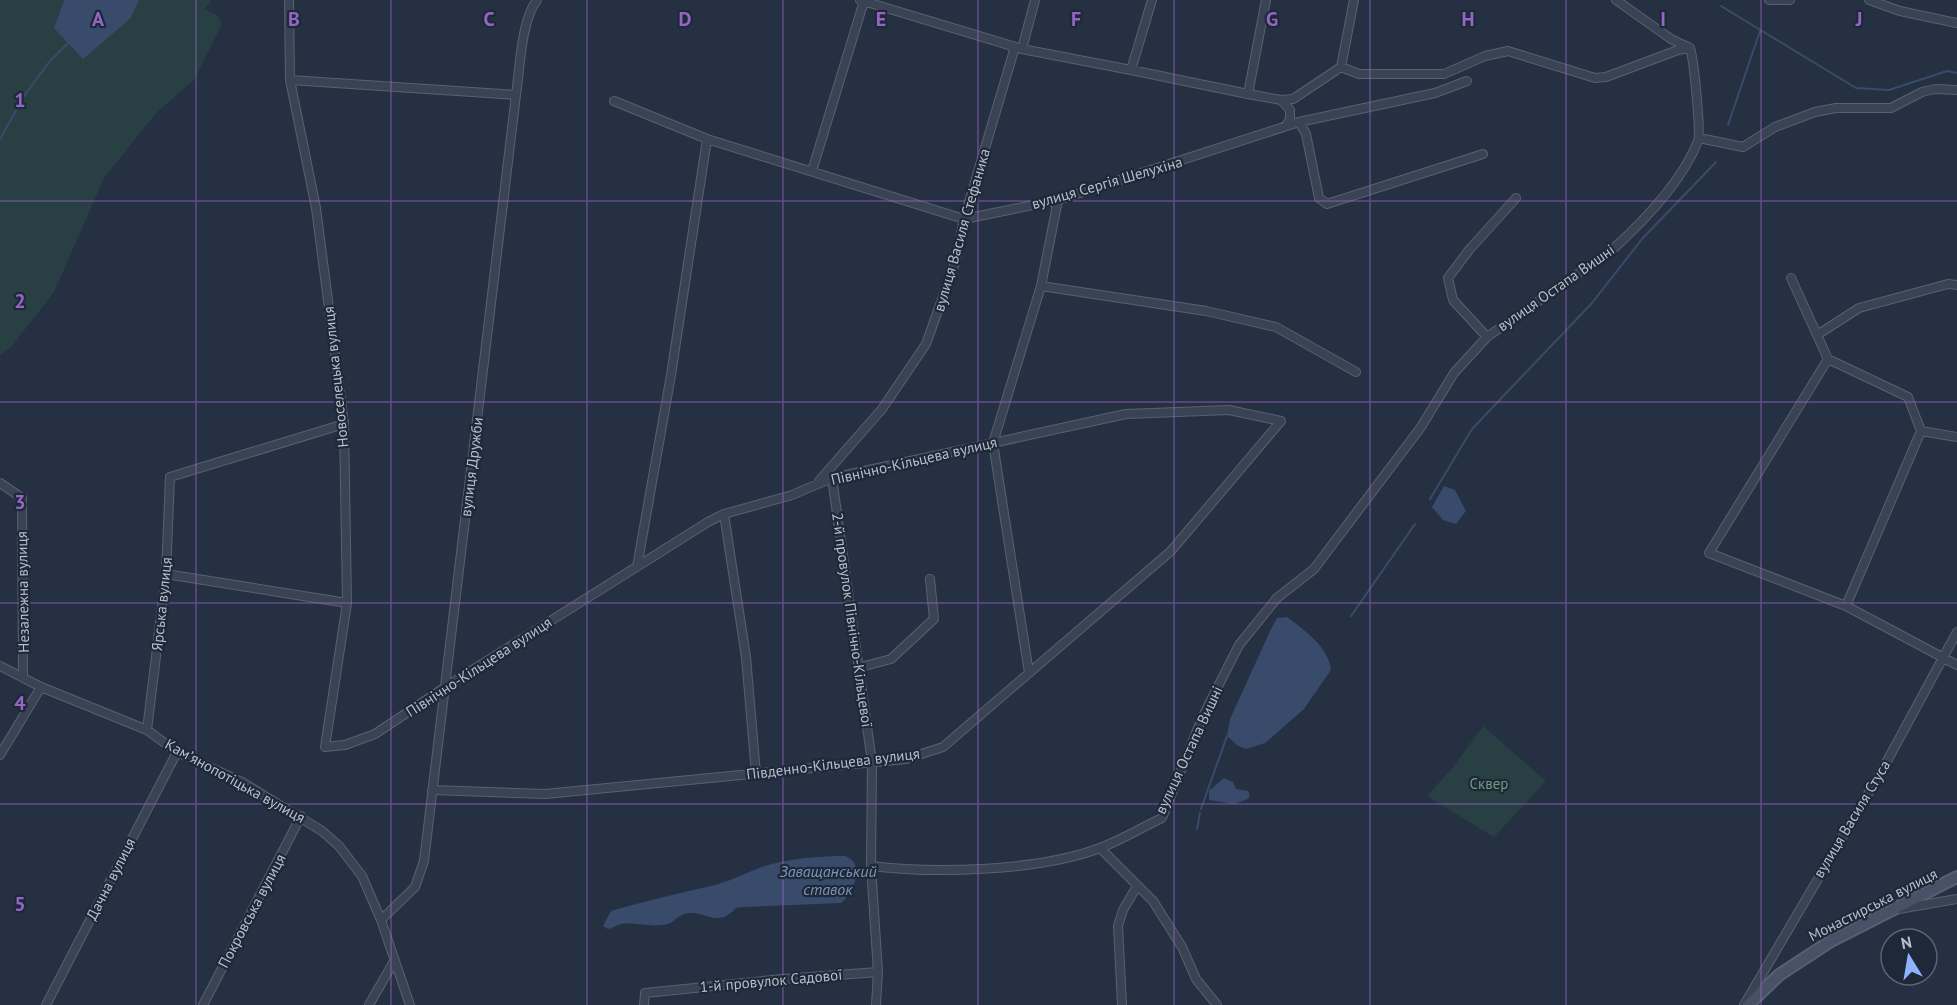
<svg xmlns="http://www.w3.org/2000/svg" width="1957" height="1005" viewBox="0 0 1957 1005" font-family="'PT Sans',sans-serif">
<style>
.green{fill:#284044}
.water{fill:#384b6b}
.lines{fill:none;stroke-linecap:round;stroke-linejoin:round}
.stream{stroke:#384b6b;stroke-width:2}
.street-casing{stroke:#586170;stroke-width:10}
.secondary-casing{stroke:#586170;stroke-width:14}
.street{stroke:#3a4353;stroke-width:8}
.secondary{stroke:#485266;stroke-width:10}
.grid{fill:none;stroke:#9366c5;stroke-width:1.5;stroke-opacity:0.55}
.labels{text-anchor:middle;stroke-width:4.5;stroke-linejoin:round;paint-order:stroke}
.street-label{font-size:15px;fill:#b7becd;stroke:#1f2838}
.park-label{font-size:15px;fill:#6d9f7b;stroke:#1f2838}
.water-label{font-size:16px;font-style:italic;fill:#7d93b5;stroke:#1f2838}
.grid-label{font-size:20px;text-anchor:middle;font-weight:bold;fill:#9366c5;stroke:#1f2838;stroke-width:4.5;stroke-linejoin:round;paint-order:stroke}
</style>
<rect width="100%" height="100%" fill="#253143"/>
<path class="green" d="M0 0H64L54 28 131 18 139 0H212L204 9 217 15 222 24 194 80 156 113 104 178 54 292 12 346 0 355Z
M1483 726 1546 781 1494 837 1427 796 1454 766Z"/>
<path class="water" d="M64 0H139L131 18 83 59 54 28Z
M1444 486 1455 490 1466 511 1456 524 1443 520 1432 507Z
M1287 617C1304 630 1329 647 1331 670L1304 709 1265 743 1246 749 1237 745 1227 736 1230 719 1271 629 1277 618Z
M1224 778 1233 782 1236 789 1248 791 1250 795 1248 799 1234 804 1209 800V791Z
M845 856C867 864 853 893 841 903L743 907 736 908C716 930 704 908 684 914 678 916 674 922 668 924 652 928 637 922 621 924 617 925 613 928 608 929L603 926 611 911C646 901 680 893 715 885 735 880 752 869 772 864 795 858 821 856 845 856Z"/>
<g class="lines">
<path class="stream" d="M1721 6 1856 88 1889 90 1947 71 1957 73
M1728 125 1760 31
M0 139 24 96 50 61 68 43
M1430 499 1472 429 1592 303 1642 239 1716 162
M1351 616 1415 524
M1201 809 1227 736
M1197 829 1200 813"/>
<defs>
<path id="street" d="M289 0 290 80 316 208 344 424 347 603 325 747 345 745 375 734 447 686 708 522 724 514 792 495 832 478 1126 414 1229 410 1281 421 1171 551 943 747 906 759 545 794 432 790
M860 0 1022 49
M1035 0 1022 49 1131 70
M1152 0 1131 70 1248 94
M1266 0 1248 94 1281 100 1293 99 1341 67 1354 0
M1616 0 1671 39 1690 48
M1769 0H1790
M1869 0 1900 11 1957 23
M1341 67 1359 74H1444L1485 56 1508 51 1595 78 1606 77 1678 50 1690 48
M290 80 516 95
M1281 100 1290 110V119L1286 126
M614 101 707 139 964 219 1058 200 1299 122 1435 93 1467 81
M1299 122 1306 134 1319 198 1327 204 1483 154
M1699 138 1743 147 1775 127 1815 112 1836 108H1891L1922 92 1935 89 1957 90
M812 171 864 1
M1516 198 1469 250 1448 278 1453 300 1487 337 1612 250C1644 221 1682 182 1698 141 1701 132 1694 60 1690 48
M1791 278 1828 359 1908 397 1921 431 1957 437
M1041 286 1206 311 1276 327 1356 372
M1817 335 1859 308 1948 284 1957 285
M1828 359 1709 553 1846 606 1957 665
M832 478 872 762 871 866 878 972 876 1005
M819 481 882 409 926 344 955 263 964 219 1015 47
M0 483 22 498 23 677
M724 514 746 657 756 774
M637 567 671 375 707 139
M166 574 347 603
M1846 606 1921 431
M0 666 41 687 147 730 177 752 242 782 322 831 339 846 362 876 381 920 410 1005
M861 667 891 659 934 619 930 579
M1029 673 993 443 1041 286 1058 200
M147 730 166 574 170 477 344 424
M0 755 41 687
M1100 848 1153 901 1182 947 1196 979 1217 1005
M871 866C935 874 1039 871 1100 848 1121 840 1141 828 1162 818L1202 718 1239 645 1277 598 1314 569 1421 427 1454 373 1487 337
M1899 909 1957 899
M381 920 415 887 424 861 516 95C520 68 521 21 537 0
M46 1005 177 752
M203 1005 301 816
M369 1005 393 963
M644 1005 645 993 783 979 878 972
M1122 1005 1118 926 1123 910 1137 886
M1744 1005 1886 763 1957 632"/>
<path id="secondary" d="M1748 1005 1779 975 1831 941 1957 877"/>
</defs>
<use href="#street" class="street-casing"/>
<use href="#secondary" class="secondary-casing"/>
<use href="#street" class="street"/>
<use href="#secondary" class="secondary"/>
</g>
<path class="grid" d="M196 0V1005M391 0V1005M587 0V1005M783 0V1005M978 0V1005M1174 0V1005M1370 0V1005M1566 0V1005M1761 0V1005M0 201H1957M0 402H1957M0 603H1957M0 804H1957"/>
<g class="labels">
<g class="street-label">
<text transform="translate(1107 183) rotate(-16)" y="5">вулиця Сергія Шелухіна</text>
<text transform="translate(962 230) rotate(-74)" y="5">вулиця Василя Стефаника</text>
<text transform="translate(1556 288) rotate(-35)" y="5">вулиця Остапа Вишні</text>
<text transform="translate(336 377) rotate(-96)" y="5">Новоселецька вулиця</text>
<text transform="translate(914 461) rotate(-13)" y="5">Північно-Кільцева вулиця</text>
<text transform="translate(472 467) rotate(-83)" y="5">вулиця Дружби</text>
<text transform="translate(23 592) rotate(-91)" y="5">Незалежна вулиця</text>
<text transform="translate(162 604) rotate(-84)" y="5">Ярська вулиця</text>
<text transform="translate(852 620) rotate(82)" y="5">2-й провулок Північно-Кільцевої</text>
<text transform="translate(479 667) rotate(-33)" y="5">Північно-Кільцева вулиця</text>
<text transform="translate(1189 750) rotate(-65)" y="5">вулиця Остапа Вишні</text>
<text transform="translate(833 764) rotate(-7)" y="5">Південно-Кільцева вулиця</text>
<text transform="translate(235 781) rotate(29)" y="5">Камʼянопотіцька вулиця</text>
<text transform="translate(1852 819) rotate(-59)" y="5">вулиця Василя Стуса</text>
<text transform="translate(111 879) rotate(-63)" y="5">Дачна вулиця</text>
<text transform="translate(1873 905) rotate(-27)" y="5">Монастирська вулиця</text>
<text transform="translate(252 911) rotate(-62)" y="5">Покровська вулиця</text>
<text transform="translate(771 981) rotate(-5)" y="5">1-й провулок Садової</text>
</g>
<g class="park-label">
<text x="1489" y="789">Сквер</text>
</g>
<g class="water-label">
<text x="828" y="877">Заващанський<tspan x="828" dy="18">ставок</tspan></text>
</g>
</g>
<g class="grid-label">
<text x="98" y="26">A</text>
<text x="294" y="26">B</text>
<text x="489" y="26">C</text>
<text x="685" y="26">D</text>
<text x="881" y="26">E</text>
<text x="1076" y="26">F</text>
<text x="1272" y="26">G</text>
<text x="1468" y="26">H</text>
<text x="1663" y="26">I</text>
<text x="1859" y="26">J</text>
<text x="20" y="107">1</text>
<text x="20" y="308">2</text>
<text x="20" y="509">3</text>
<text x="20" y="710">4</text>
<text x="20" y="911">5</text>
</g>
<g transform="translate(1909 957) rotate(349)"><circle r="28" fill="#1f2838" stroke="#5c6474" stroke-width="1.5"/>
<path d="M0-4.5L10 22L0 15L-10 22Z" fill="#8cb3fc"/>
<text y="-9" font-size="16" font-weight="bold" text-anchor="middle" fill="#b7becd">N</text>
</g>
</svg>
